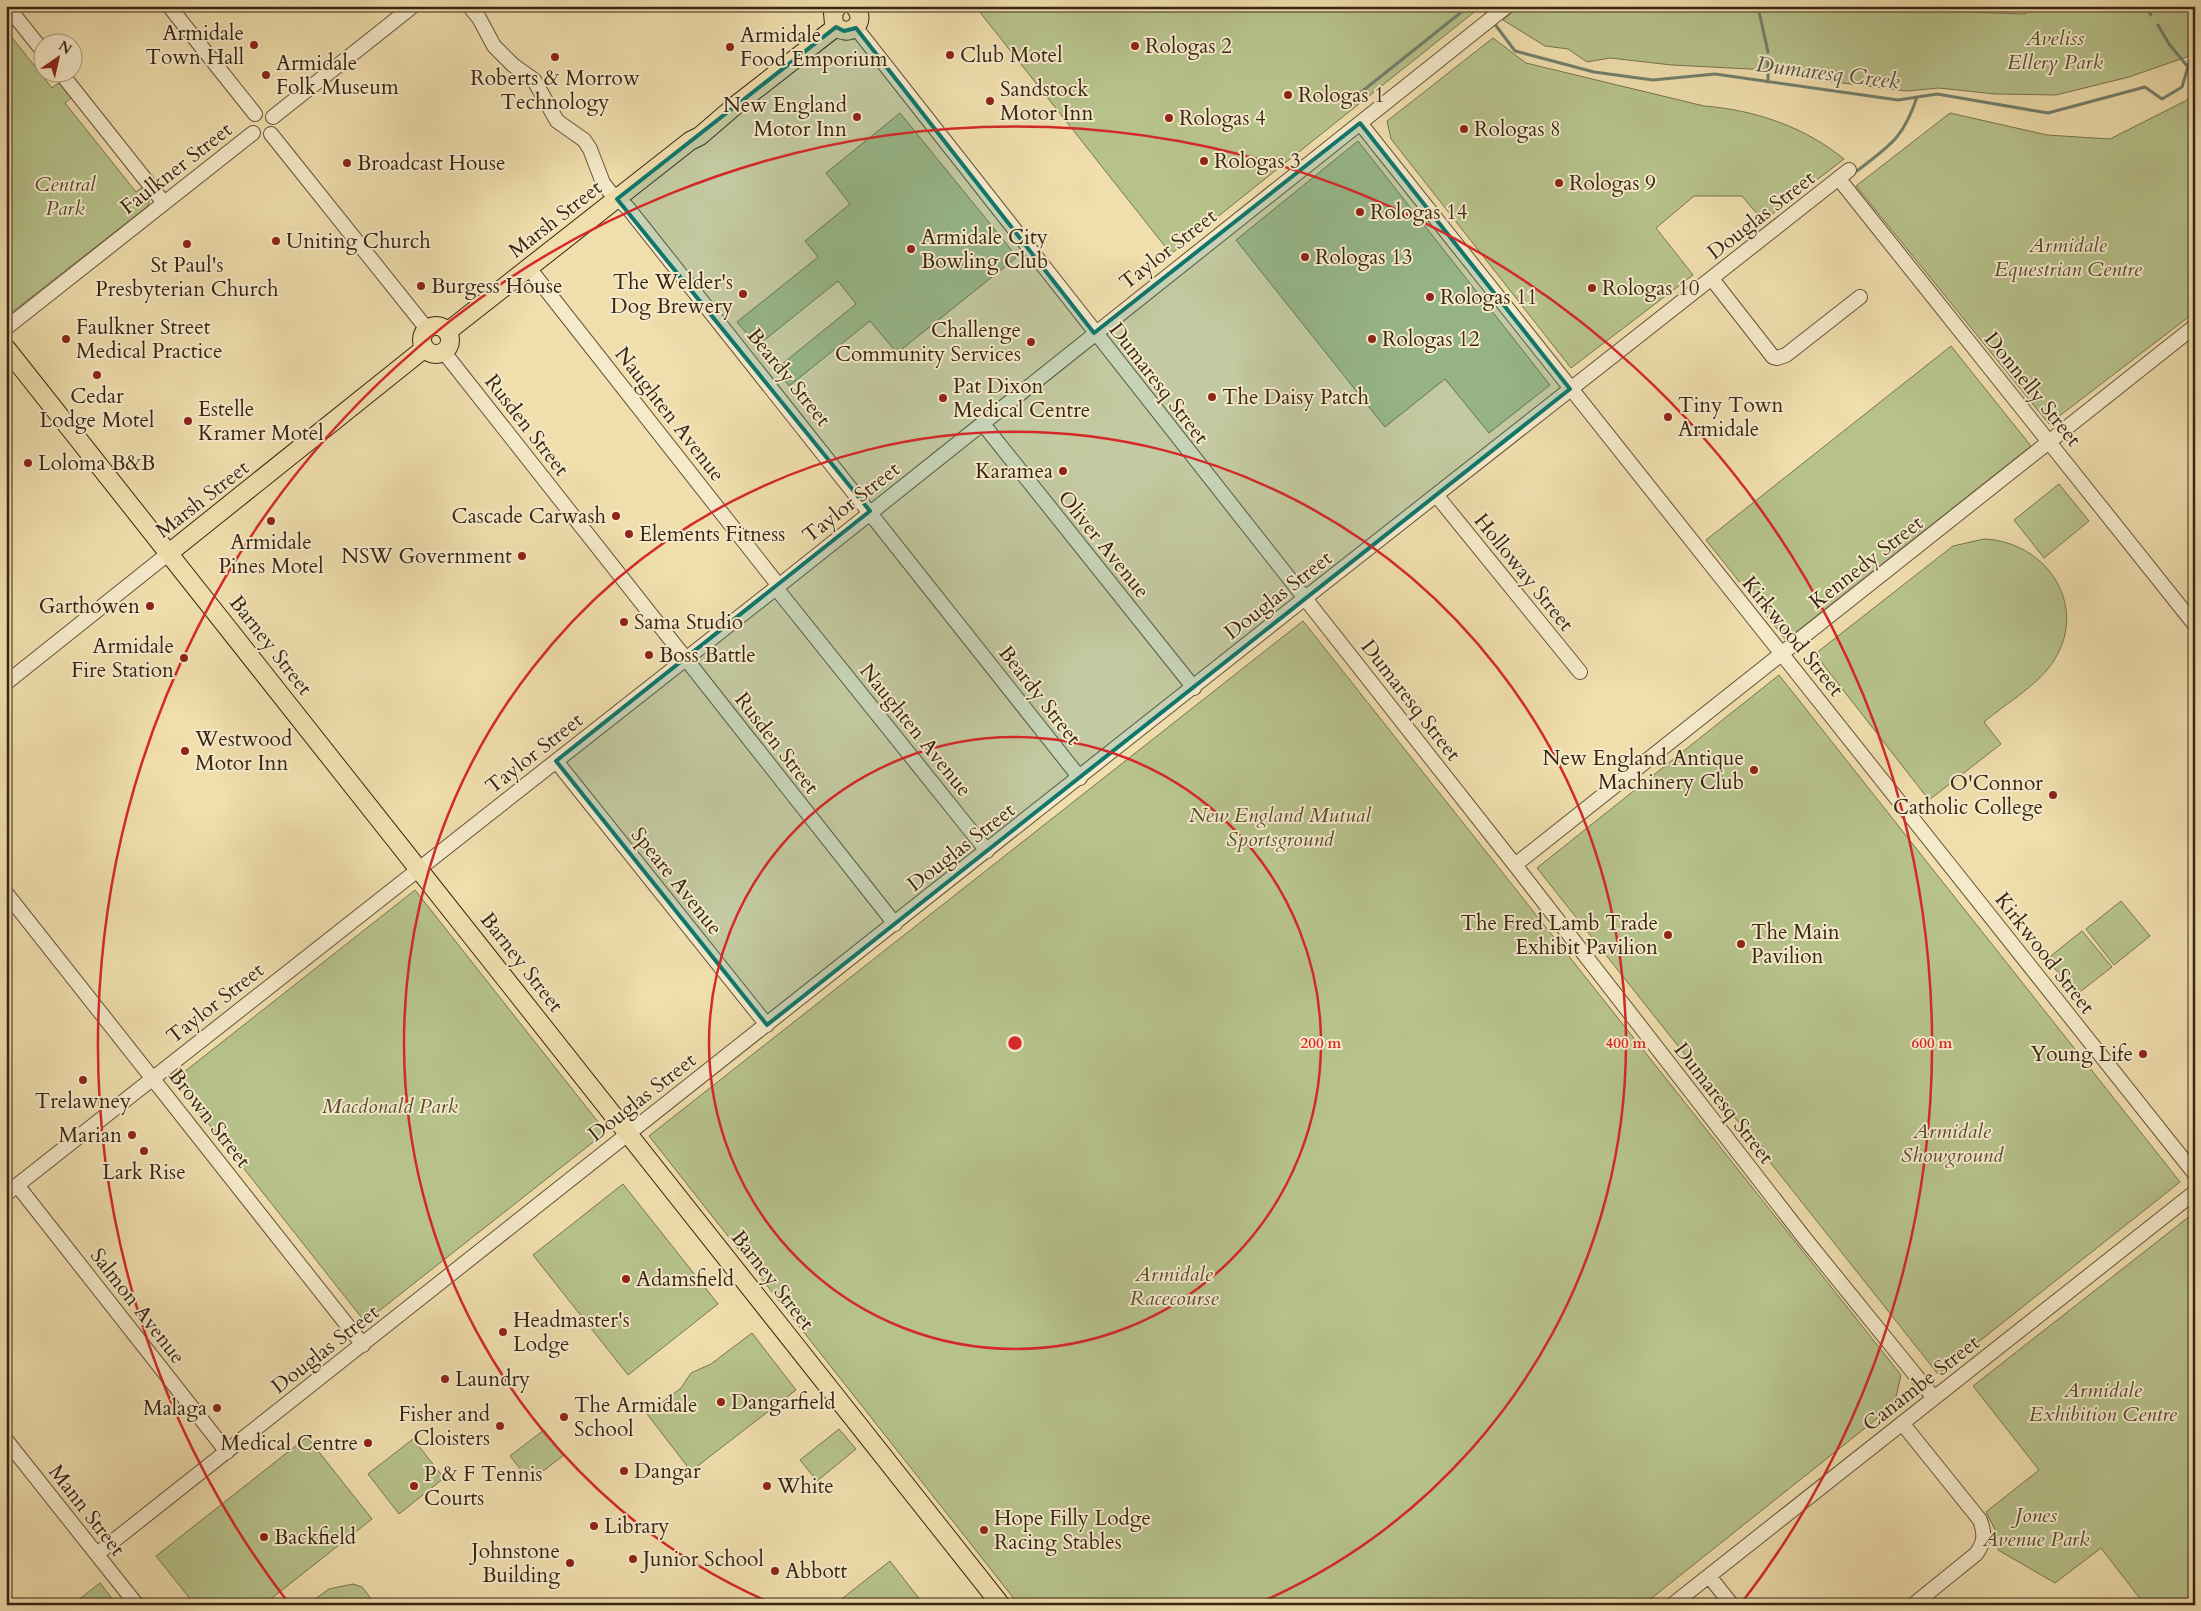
<svg xmlns="http://www.w3.org/2000/svg" width="2201" height="1611" viewBox="0 0 2201 1611" font-family="Cardo,serif">
<style>
.green{fill:#b7c28b;stroke:#78744f}
.lines{fill:none;stroke-linecap:round;stroke-linejoin:round}
.stream{stroke:#73806d;stroke-width:3}
.minor-casing{stroke:#66533a;stroke-width:16}
.major-casing{stroke:#382513;stroke-width:20}
.minor{stroke:#f5eaca;stroke-width:14}
.major{stroke:#f0dead;stroke-width:18}
.marked{fill:#0f766e;fill-opacity:0.2;stroke:#0f766e;stroke-width:4;stroke-linejoin:round}
.ring{fill:none;stroke:#d62828;stroke-width:2.5}
.poi-dot{fill:#8f2418;stroke:#f5eaca;stroke-width:2}
.labels{text-anchor:middle;stroke-width:4;stroke-linejoin:round;paint-order:stroke}
.poi-label{font-size:21px;fill:#382513;stroke:#f5eaca;text-anchor:start}
.park-label{font-size:21px;font-style:italic;fill:#584c31;stroke:#f5eaca}
.street-label{font-size:21px;fill:#382513;stroke:#f5eaca}
.water-label{font-size:22px;font-style:italic;fill:#555240;stroke:#f5eaca}
.centre{fill:#d62828;stroke:#f5eaca;stroke-width:2.5}
.ring-label{font-size:15px;text-anchor:middle;font-weight:bold;fill:#d62828;stroke:#f5eaca;stroke-width:4;stroke-linejoin:round;paint-order:stroke}
</style>
<rect width="100%" height="100%" fill="#f0dead"/>
<filter id="stains"><feTurbulence type="fractalNoise" baseFrequency=".004" numOctaves="4"/><feColorMatrix values="0 0 0 0 .2 0 0 0 0 .09 0 0 0 0 .02 0 0 0 .5 -.17"/></filter>
<radialGradient id="worn" r=".72"><stop offset=".6" stop-color="#630" stop-opacity="0"/><stop offset="1" stop-color="#630" stop-opacity=".3"/></radialGradient>
<path class="green" d="M975 6H1475L1478 9 1171 254Z
M1520 6H1778L2025 14 2034 6H2195V54L2129 77 2056 95 1995 94 1939 88 1907 91 1835 82 1769 70 1672 65 1610 58 1587 62 1568 49 1545 46 1503 20Z
M6 30 52 88 60 82 72 97 65 103 136 192 143 187C149 193 151 197 148 206L6 317Z
M1493 38 1526 63 1704 106C1755 110 1805 127 1844 159L1763 221 1742 196H1694L1656 228 1693 275 1571 368 1391 139 1387 121Z
M2195 96V312L2049 424 1856 186 1950 113 2047 135 2110 139Z
M900 113 1017 257 897 353 870 321 789 386 776 369 856 304 838 281 757 346 737 322 818 257 805 241 850 204 826 173Z
M1358 141 1550 385 1489 433 1445 379 1385 427 1236 240Z
M1951 346 2031 446 1786 640 1706 540Z
M2059 484 2089 521 2044 558 2014 520Z
M1984 539C2049 542 2091 609 2051 665 2036 686 2004 705 1984 722L2001 744 1929 800 1815 654 1953 546Z
M1303 621 1901 1375 1894 1405 1643 1605H1019L649 1136Z
M1779 675 2180 1182 1938 1374 1537 868Z
M415 890 606 1132 365 1322 174 1080Z
M2121 901 2150 936 2114 965 2086 929Z
M2082 931 2112 967 2076 995 2047 959Z
M623 1184 718 1304 628 1375 533 1255Z
M2195 1212V1605H2145L2101 1548 2055 1583 1998 1550 1997 1533 1986 1512 2039 1470 1973 1386Z
M752 1333 796 1390 691 1471 647 1414 681 1388 691 1373 711 1364Z
M839 1429 856 1449 817 1481 800 1460Z
M544 1430 564 1455 530 1481 510 1456Z
M307 1437 372 1519 263 1605H195L156 1556Z
M413 1439 444 1478 399 1514 368 1474Z
M890 1561 924 1605H834Z
M100 1583 117 1605H72Z
M353 1584 362 1587 376 1605H307L329 1589Z"/>
<g class="lines">
<path class="stream" d="M1481 6 1488 16
M2144 6 2151 15
M1758 7 1768 52
M1494 23 1515 51 1594 72 1653 80 1715 74 1898 100 1937 94 2048 113 2145 87 2162 99 2182 87 2190 60 2195 59
M2158 25 2169 44 2188 67
M1768 82V61
M1360 93 1469 6
M1857 171C1890 145 1903 139 1917 97"/>
<defs>
<path id="minor" d="M7 6 42 50
M169 6 255 114
M469 6 479 18 494 46 513 65 534 80 557 121 584 140 590 149 603 183 610 192 628 208 1080 778
M856 28 1515 865 1806 1240 1934 1398
M60 72 164 203
M273 117 413 6
M1360 123 2195 1174
M271 134 427 329
M1839 179 2195 625
M529 268 779 586
M1712 279 1773 357 1777 358 1786 355 1860 297
M6 328 253 133
M443 351 895 924
M983 424 1194 688
M1437 496 1580 672
M776 588 987 851
M6 683 169 553
M556 761 767 1025
M1515 865 2195 326
M6 893 363 1345
M17 1185 227 1452
M6 1194 776 588 1507 6
M1902 1423 1980 1520C1985 1534 1985 1542 1976 1554L1913 1605
M6 1440 137 1605
M97 1554 1295 606 1849 170
M1709 1576 1732 1605
M1672 1605 2195 1192"/>
<path id="major" d="M838 6 833 13 834 24C847 41 870 22 854 6
M422 340a14 14 0 1 1 28 0a14 14 0 1 1-28 0Z
M447 332 690 141 700 136 736 105 836 27
M6 348 1001 1605
M169 553 425 348"/>
</defs>
<use href="#minor" class="minor-casing"/>
<use href="#major" class="major-casing"/>
<use href="#minor" class="minor"/>
<use href="#major" class="major"/>
</g>
<path class="marked" d="M836 27 844 31 856 28 1094 333 1360 123 1570 389 767 1025 556 761 870 511 617 199Z"/>
<g class="ring">
<circle cx="1015" cy="1043" r="306"/>
<path d="M771 1603A611 611 0 1 1 1259 1603"/>
<path d="M287 1601A917 917 0 1 1 1743 1601"/>
</g>
<g class="poi-dot">
<circle cx="254" cy="45" r="5"/>
<circle cx="1135" cy="46" r="5"/>
<circle cx="730" cy="47" r="5"/>
<circle cx="950" cy="55" r="5"/>
<circle cx="555" cy="57" r="5"/>
<circle cx="266" cy="75" r="5"/>
<circle cx="1288" cy="95" r="5"/>
<circle cx="990" cy="101" r="5"/>
<circle cx="857" cy="117" r="5"/>
<circle cx="1169" cy="118" r="5"/>
<circle cx="1464" cy="129" r="5"/>
<circle cx="1204" cy="161" r="5"/>
<circle cx="347" cy="163" r="5"/>
<circle cx="1559" cy="183" r="5"/>
<circle cx="1360" cy="212" r="5"/>
<circle cx="276" cy="241" r="5"/>
<circle cx="187" cy="244" r="5"/>
<circle cx="911" cy="249" r="5"/>
<circle cx="1305" cy="257" r="5"/>
<circle cx="421" cy="286" r="5"/>
<circle cx="1592" cy="288" r="5"/>
<circle cx="743" cy="294" r="5"/>
<circle cx="1430" cy="297" r="5"/>
<circle cx="66" cy="339" r="5"/>
<circle cx="1372" cy="339" r="5"/>
<circle cx="1031" cy="342" r="5"/>
<circle cx="97" cy="375" r="5"/>
<circle cx="1212" cy="397" r="5"/>
<circle cx="943" cy="398" r="5"/>
<circle cx="1668" cy="417" r="5"/>
<circle cx="188" cy="421" r="5"/>
<circle cx="28" cy="463" r="5"/>
<circle cx="1063" cy="471" r="5"/>
<circle cx="616" cy="516" r="5"/>
<circle cx="271" cy="521" r="5"/>
<circle cx="629" cy="534" r="5"/>
<circle cx="522" cy="556" r="5"/>
<circle cx="150" cy="606" r="5"/>
<circle cx="624" cy="622" r="5"/>
<circle cx="649" cy="655" r="5"/>
<circle cx="184" cy="658" r="5"/>
<circle cx="185" cy="751" r="5"/>
<circle cx="1754" cy="770" r="5"/>
<circle cx="2053" cy="795" r="5"/>
<circle cx="1668" cy="935" r="5"/>
<circle cx="1741" cy="944" r="5"/>
<circle cx="2143" cy="1054" r="5"/>
<circle cx="83" cy="1080" r="5"/>
<circle cx="132" cy="1135" r="5"/>
<circle cx="144" cy="1151" r="5"/>
<circle cx="626" cy="1279" r="5"/>
<circle cx="503" cy="1332" r="5"/>
<circle cx="445" cy="1379" r="5"/>
<circle cx="721" cy="1402" r="5"/>
<circle cx="217" cy="1408" r="5"/>
<circle cx="564" cy="1417" r="5"/>
<circle cx="500" cy="1426" r="5"/>
<circle cx="368" cy="1443" r="5"/>
<circle cx="624" cy="1471" r="5"/>
<circle cx="414" cy="1486" r="5"/>
<circle cx="767" cy="1486" r="5"/>
<circle cx="594" cy="1526" r="5"/>
<circle cx="984" cy="1530" r="5"/>
<circle cx="264" cy="1537" r="5"/>
<circle cx="633" cy="1559" r="5"/>
<circle cx="570" cy="1563" r="5"/>
<circle cx="775" cy="1571" r="5"/>
</g>
<g class="labels">
<g class="poi-label">
<text x="244" y="40" text-anchor="end">Armidale<tspan x="244" dy="24">Town Hall</tspan></text>
<text x="740" y="42">Armidale<tspan x="740" dy="24">Food Emporium</tspan></text>
<text x="1145" y="53">Rologas 2</text>
<text x="960" y="62">Club Motel</text>
<text x="276" y="70">Armidale<tspan x="276" dy="24">Folk Museum</tspan></text>
<text x="555" y="85" text-anchor="middle">Roberts &amp; Morrow<tspan x="555" dy="24">Technology</tspan></text>
<text x="1000" y="96">Sandstock<tspan x="1000" dy="24">Motor Inn</tspan></text>
<text x="1298" y="102">Rologas 1</text>
<text x="847" y="112" text-anchor="end">New England<tspan x="847" dy="24">Motor Inn</tspan></text>
<text x="1179" y="125">Rologas 4</text>
<text x="1474" y="136">Rologas 8</text>
<text x="1214" y="168">Rologas 3</text>
<text x="357" y="170">Broadcast House</text>
<text x="1569" y="190">Rologas 9</text>
<text x="1370" y="219">Rologas 14</text>
<text x="921" y="244">Armidale City<tspan x="921" dy="24">Bowling Club</tspan></text>
<text x="286" y="248">Uniting Church</text>
<text x="1315" y="264">Rologas 13</text>
<text x="187" y="272" text-anchor="middle">St Paul's<tspan x="187" dy="24">Presbyterian Church</tspan></text>
<text x="733" y="289" text-anchor="end">The Welder's<tspan x="733" dy="24">Dog Brewery</tspan></text>
<text x="431" y="293">Burgess House</text>
<text x="1602" y="295">Rologas 10</text>
<text x="1440" y="304">Rologas 11</text>
<text x="76" y="334">Faulkner Street<tspan x="76" dy="24">Medical Practice</tspan></text>
<text x="1021" y="337" text-anchor="end">Challenge<tspan x="1021" dy="24">Community Services</tspan></text>
<text x="1382" y="346">Rologas 12</text>
<text x="953" y="393">Pat Dixon<tspan x="953" dy="24">Medical Centre</tspan></text>
<text x="97" y="403" text-anchor="middle">Cedar<tspan x="97" dy="24">Lodge Motel</tspan></text>
<text x="1222" y="404">The Daisy Patch</text>
<text x="1678" y="412">Tiny Town<tspan x="1678" dy="24">Armidale</tspan></text>
<text x="198" y="416">Estelle<tspan x="198" dy="24">Kramer Motel</tspan></text>
<text x="38" y="470">Loloma B&amp;B</text>
<text x="1053" y="478" text-anchor="end">Karamea</text>
<text x="606" y="523" text-anchor="end">Cascade Carwash</text>
<text x="639" y="541">Elements Fitness</text>
<text x="271" y="549" text-anchor="middle">Armidale<tspan x="271" dy="24">Pines Motel</tspan></text>
<text x="512" y="563" text-anchor="end">NSW Government</text>
<text x="140" y="613" text-anchor="end">Garthowen</text>
<text x="634" y="629">Sama Studio</text>
<text x="174" y="653" text-anchor="end">Armidale<tspan x="174" dy="24">Fire Station</tspan></text>
<text x="659" y="662">Boss Battle</text>
<text x="195" y="746">Westwood<tspan x="195" dy="24">Motor Inn</tspan></text>
<text x="1744" y="765" text-anchor="end">New England Antique<tspan x="1744" dy="24">Machinery Club</tspan></text>
<text x="2043" y="790" text-anchor="end">O'Connor<tspan x="2043" dy="24">Catholic College</tspan></text>
<text x="1658" y="930" text-anchor="end">The Fred Lamb Trade<tspan x="1658" dy="24">Exhibit Pavilion</tspan></text>
<text x="1751" y="939">The Main<tspan x="1751" dy="24">Pavilion</tspan></text>
<text x="2133" y="1061" text-anchor="end">Young Life</text>
<text x="83" y="1108" text-anchor="middle">Trelawney</text>
<text x="122" y="1142" text-anchor="end">Marian</text>
<text x="144" y="1179" text-anchor="middle">Lark Rise</text>
<text x="636" y="1286">Adamsfield</text>
<text x="513" y="1327">Headmaster's<tspan x="513" dy="24">Lodge</tspan></text>
<text x="455" y="1386">Laundry</text>
<text x="731" y="1409">Dangarfield</text>
<text x="574" y="1412">The Armidale<tspan x="574" dy="24">School</tspan></text>
<text x="207" y="1415" text-anchor="end">Malaga</text>
<text x="490" y="1421" text-anchor="end">Fisher and<tspan x="490" dy="24">Cloisters</tspan></text>
<text x="358" y="1450" text-anchor="end">Medical Centre</text>
<text x="634" y="1478">Dangar</text>
<text x="424" y="1481">P &amp; F Tennis<tspan x="424" dy="24">Courts</tspan></text>
<text x="777" y="1493">White</text>
<text x="994" y="1525">Hope Filly Lodge<tspan x="994" dy="24">Racing Stables</tspan></text>
<text x="604" y="1533">Library</text>
<text x="274" y="1544">Backfield</text>
<text x="560" y="1558" text-anchor="end">Johnstone<tspan x="560" dy="24">Building</tspan></text>
<text x="643" y="1566">Junior School</text>
<text x="785" y="1578">Abbott</text>
</g>
<g class="park-label">
<text x="2055" y="45">Aveliss<tspan x="2055" dy="24">Ellery Park</tspan></text>
<text x="65" y="191">Central<tspan x="65" dy="24">Park</tspan></text>
<text x="2068" y="252">Armidale<tspan x="2068" dy="24">Equestrian Centre</tspan></text>
<text x="1280" y="822">New England Mutual<tspan x="1280" dy="24">Sportsground</tspan></text>
<text x="390" y="1113">Macdonald Park</text>
<text x="1952" y="1138">Armidale<tspan x="1952" dy="24">Showground</tspan></text>
<text x="1174" y="1281">Armidale<tspan x="1174" dy="24">Racecourse</tspan></text>
<text x="2103" y="1397">Armidale<tspan x="2103" dy="24">Exhibition Centre</tspan></text>
<text x="2036" y="1522">Jones<tspan x="2036" dy="24">Avenue Park</tspan></text>
</g>
<g class="street-label">
<text transform="translate(176 168) rotate(-38)" y="7">Faulkner Street</text>
<text transform="translate(1761 215) rotate(-38)" y="7">Douglas Street</text>
<text transform="translate(555 219) rotate(-38)" y="7">Marsh Street</text>
<text transform="translate(1168 249) rotate(-38)" y="7">Taylor Street</text>
<text transform="translate(789 377) rotate(51)" y="7">Beardy Street</text>
<text transform="translate(1159 383) rotate(52)" y="7">Dumaresq Street</text>
<text transform="translate(2033 389) rotate(51)" y="7">Donnelly Street</text>
<text transform="translate(670 414) rotate(52)" y="7">Naughten Avenue</text>
<text transform="translate(527 425) rotate(52)" y="7">Rusden Street</text>
<text transform="translate(202 499) rotate(-38)" y="7">Marsh Street</text>
<text transform="translate(851 502) rotate(-38)" y="7">Taylor Street</text>
<text transform="translate(1104 544) rotate(51)" y="7">Oliver Avenue</text>
<text transform="translate(1866 562) rotate(-38)" y="7">Kennedy Street</text>
<text transform="translate(1524 572) rotate(51)" y="7">Holloway Street</text>
<text transform="translate(1278 595) rotate(-38)" y="7">Douglas Street</text>
<text transform="translate(1793 636) rotate(51)" y="7">Kirkwood Street</text>
<text transform="translate(271 645) rotate(52)" y="7">Barney Street</text>
<text transform="translate(1040 695) rotate(52)" y="7">Beardy Street</text>
<text transform="translate(1411 700) rotate(52)" y="7">Dumaresq Street</text>
<text transform="translate(916 730) rotate(51)" y="7">Naughten Avenue</text>
<text transform="translate(777 743) rotate(52)" y="7">Rusden Street</text>
<text transform="translate(534 753) rotate(-38)" y="7">Taylor Street</text>
<text transform="translate(961 847) rotate(-38)" y="7">Douglas Street</text>
<text transform="translate(677 881) rotate(51)" y="7">Speare Avenue</text>
<text transform="translate(2045 953) rotate(52)" y="7">Kirkwood Street</text>
<text transform="translate(522 962) rotate(52)" y="7">Barney Street</text>
<text transform="translate(215 1003) rotate(-38)" y="7">Taylor Street</text>
<text transform="translate(642 1097) rotate(-38)" y="7">Douglas Street</text>
<text transform="translate(1724 1103) rotate(52)" y="7">Dumaresq Street</text>
<text transform="translate(210 1118) rotate(52)" y="7">Brown Street</text>
<text transform="translate(773 1280) rotate(52)" y="7">Barney Street</text>
<text transform="translate(138 1306) rotate(52)" y="7">Salmon Avenue</text>
<text transform="translate(325 1349) rotate(-38)" y="7">Douglas Street</text>
<text transform="translate(1921 1383) rotate(-38)" y="7">Canambe Street</text>
<text transform="translate(87 1510) rotate(52)" y="7">Mann Street</text>
</g>
<g class="water-label">
<text transform="translate(1828 72) rotate(7)" y="8">Dumaresq Creek</text>
</g>
</g>
<circle cx="1015" cy="1043" r="8" class="centre"/>
<g class="ring-label">
<text x="1321" y="1048">200 m</text>
<text x="1626" y="1048">400 m</text>
<text x="1932" y="1048">600 m</text>
</g>
<rect width="2201" height="1611" fill="none" stroke="#f0dead" stroke-width="25"/>
<rect x="8" y="8" width="2186" height="1596" fill="none" stroke="#382513" stroke-width="2.5"/>
<rect x="12" y="12" width="2176" height="1586" fill="none" stroke="#382513"/>
<g transform="translate(58 58) rotate(34)"><circle r="24" fill="#f5eaca" stroke="#a99b81"/>
<path d="M0-4L9 19L0 12L-9 19Z" fill="#8f2418"/>
<text y="-8" font-size="14" font-weight="bold" text-anchor="middle" fill="#382513">N</text>
</g>
<rect width="100%" height="100%" filter="url(#stains)"/>
<rect width="100%" height="100%" fill="url(#worn)"/>
</svg>
